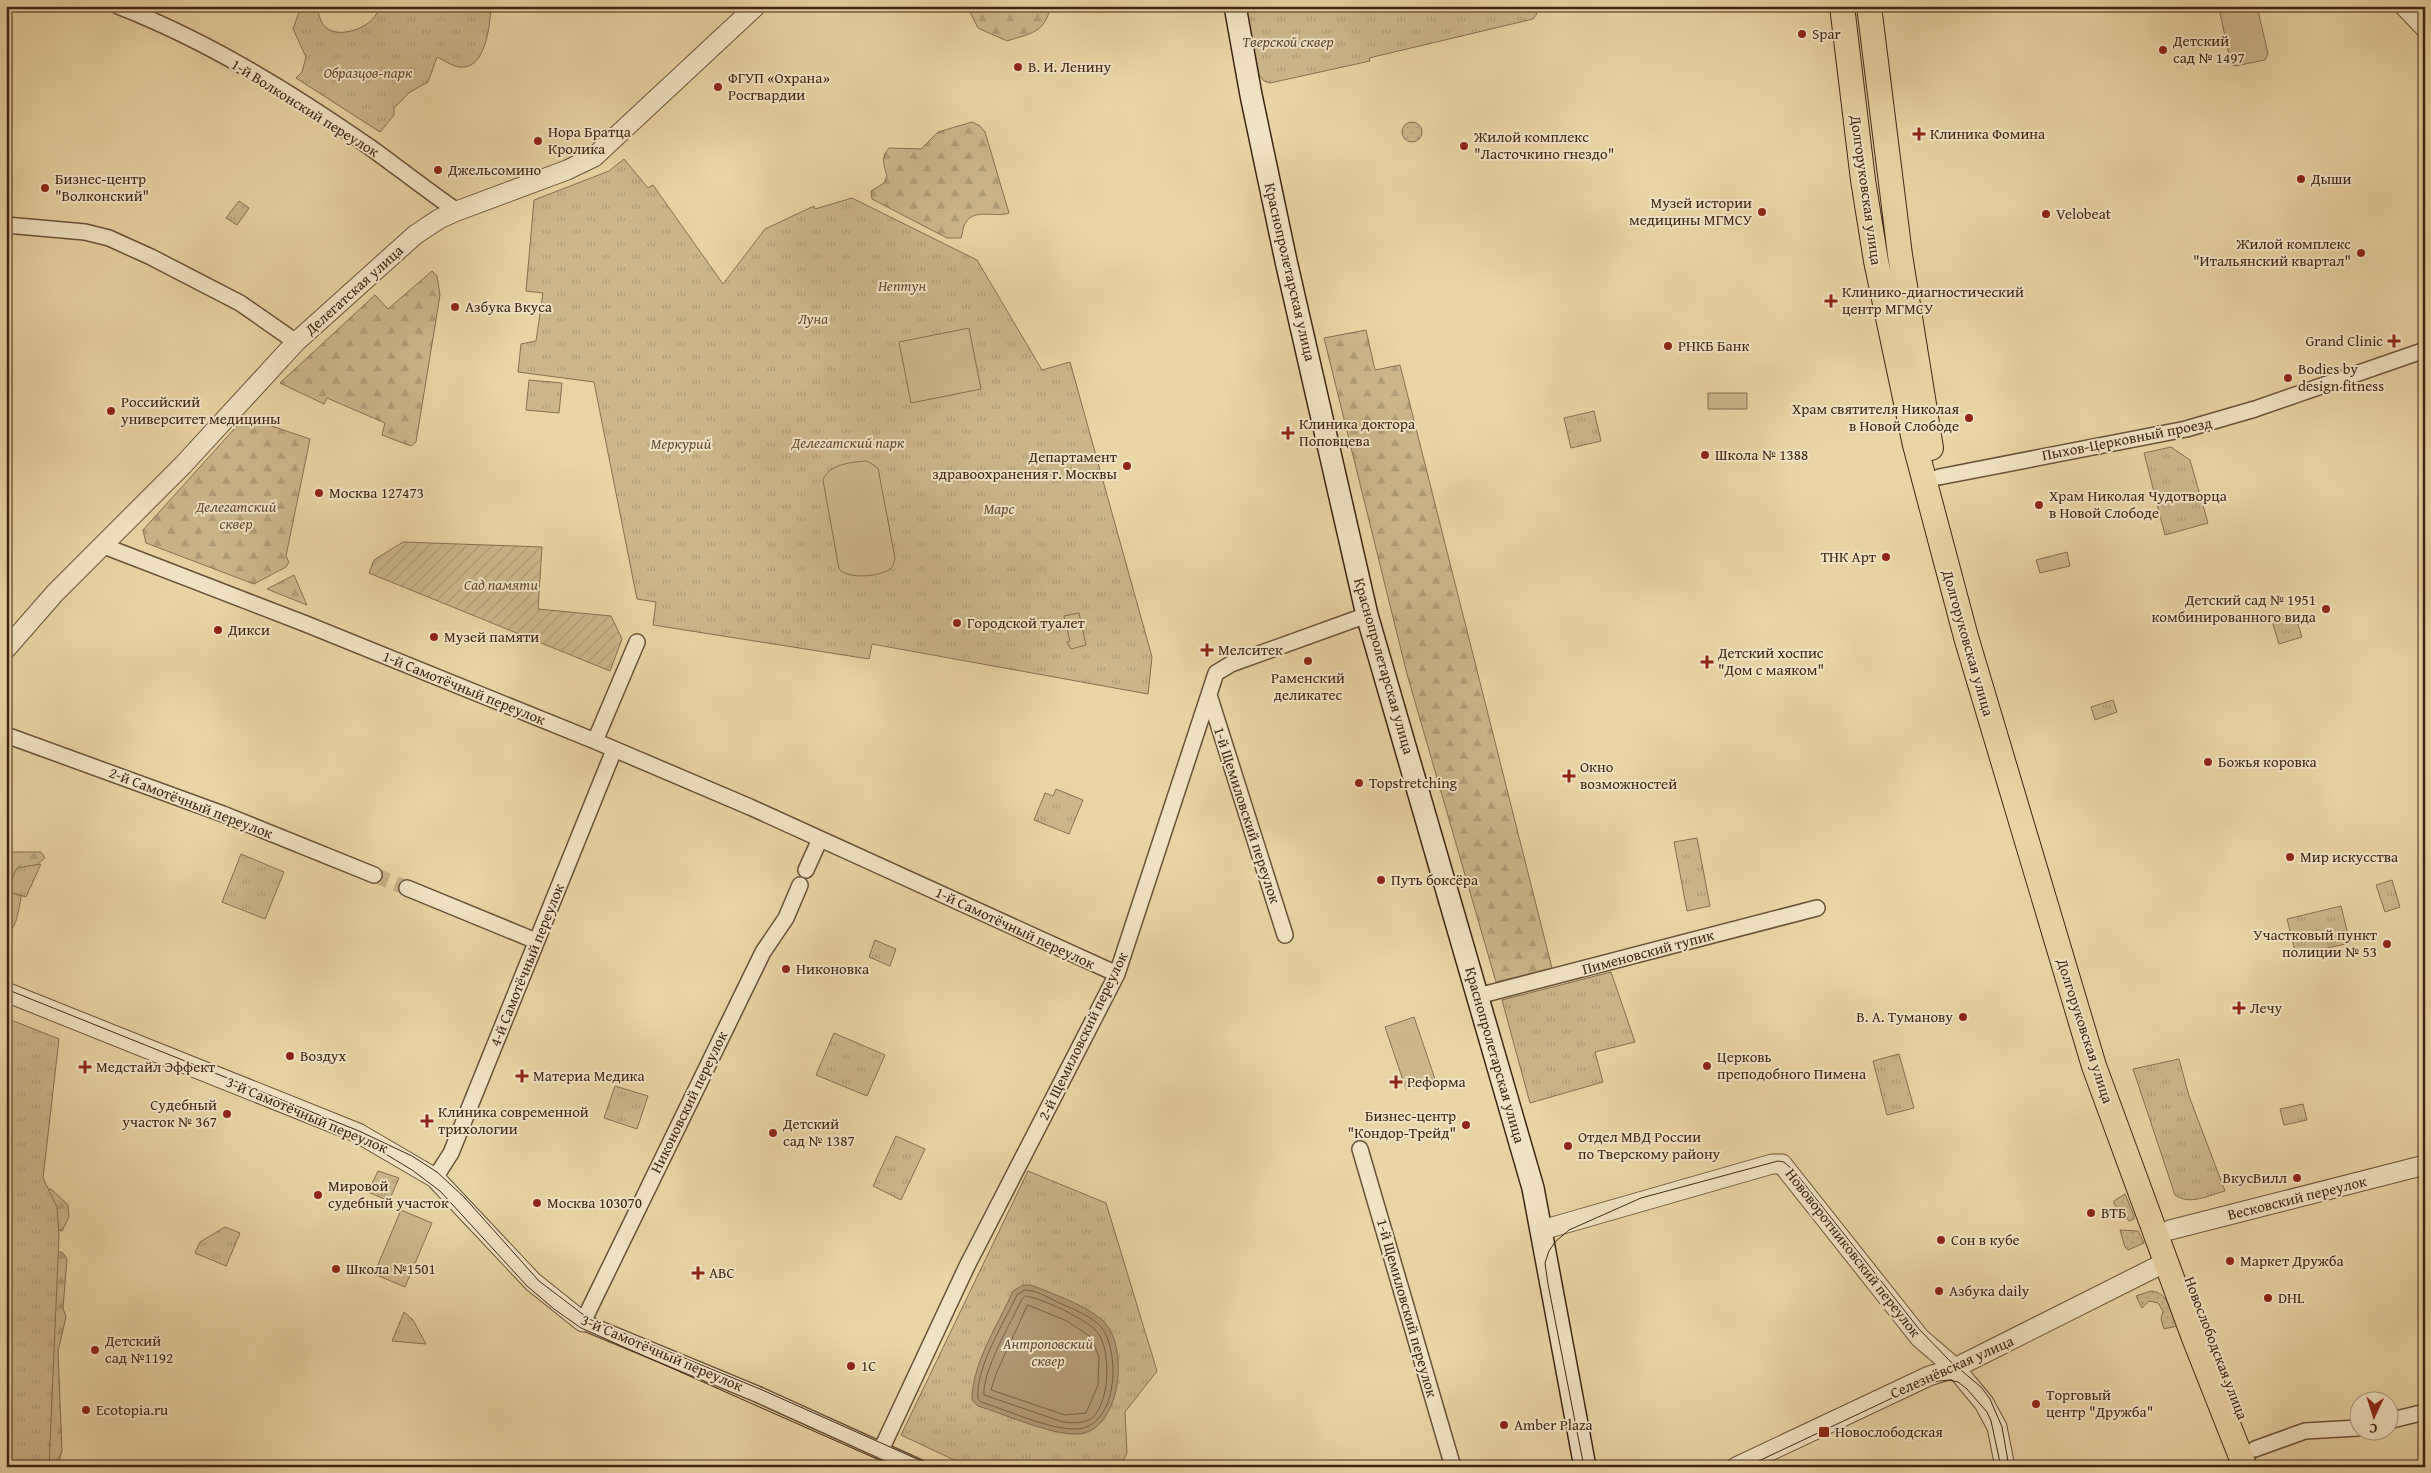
<svg xmlns="http://www.w3.org/2000/svg" width="2431" height="1473" viewBox="0 0 2431 1473" font-family="'Gentium Book Plus',serif">
<style>
.grass{fill:url(#grass-dots);stroke:#856e51}
.forest{fill:url(#forest-firs);stroke:#856e51}
.park{fill:url(#park-tufts);stroke:#856e51}
.garden{fill:url(#garden-furrows);stroke:#856e51}
.pitch{fill:#cbb68c;stroke:#856e51}
.water{fill:#af9874;stroke:#826a4e}
.lines{fill:none;stroke-linecap:round;stroke-linejoin:round}
.shore{stroke:#775e45;stroke-width:1}
.minor-tunnel{stroke:#c6b188;stroke-width:15;stroke-dasharray:15 8;stroke-linecap:butt}
.minor-casing{stroke:#69513a;stroke-width:18}
.tertiary-casing{stroke:#69513a;stroke-width:21}
.secondary-casing{stroke:#3f2516;stroke-width:24}
.primary-casing{stroke:#3f2516;stroke-width:26}
.minor{stroke:#f0e3c4;stroke-width:15}
.tertiary{stroke:#f0e3c4;stroke-width:19}
.secondary{stroke:#f0e3c4;stroke-width:21}
.primary{stroke:#e8d4a4;stroke-width:24}
.tram{stroke:#3f2516;stroke-width:1}
.poi-dot{fill:#8f2418;stroke:#f0e3c4;stroke-width:2}
.labels{text-anchor:middle;stroke-width:4;stroke-linejoin:round;paint-order:stroke}
.poi-label{font-size:15px;fill:#3f2516;stroke:#f0e3c4;text-anchor:start}
.park-label{font-size:15px;font-style:italic;fill:#624934;stroke:#f0e3c4}
.street-label{font-size:15px;fill:#3f2516;stroke:#f0e3c4}
</style>
<defs>
<pattern id="grass-dots" width="8" height="8" patternUnits="userSpaceOnUse" patternTransform="scale(1.25)"><rect width="8" height="8" fill="#cbb68c"/><path d="M2 2h.1M6 6h.1" fill="none" stroke="#af9c78" stroke-width="1.8" stroke-linecap="round"/></pattern>
<pattern id="forest-firs" width="22" height="20" patternUnits="userSpaceOnUse" patternTransform="scale(1.25)"><rect width="22" height="20" fill="#cbb68c"/><path d="M5 1l3.5 6h-7zM16 11l3.5 6h-7z" fill="#af9c78"/></pattern>
<pattern id="park-tufts" width="24" height="20" patternUnits="userSpaceOnUse" patternTransform="scale(1.25)"><rect width="24" height="20" fill="#cbb68c"/><path d="M3 7l-1-3M5 7V3M7 7l1-3M15 17l-1-3M17 17v-4M19 17l1-3" fill="none" stroke="#af9c78"/></pattern>
<pattern id="garden-furrows" width="10" height="10" patternUnits="userSpaceOnUse" patternTransform="scale(1.25)"><rect width="10" height="10" fill="#cbb68c"/><path d="M-1 1l2-2M0 10L10 0M9 11l2-2" fill="none" stroke="#af9c78"/></pattern>
</defs>
<rect width="100%" height="100%" fill="#e8d4a4"/>
<filter id="stains"><feTurbulence type="fractalNoise" baseFrequency=".004" numOctaves="4"/><feColorMatrix values="0 0 0 0 .2 0 0 0 0 .09 0 0 0 0 .02 0 0 0 .5 -.17"/></filter>
<radialGradient id="worn" r=".72"><stop offset=".6" stop-color="#630" stop-opacity="0"/><stop offset="1" stop-color="#630" stop-opacity=".3"/></radialGradient>
<path class="grass" d="M1402 132a10 10 0 1 1 20 0a10 10 0 1 1-20 0Z
M2125 1194 2134 1216V1219L2129 1221 2114 1204V1201Z
M2120 1230 2138 1231 2144 1243 2128 1250 2125 1247Z
M2151 1291C2169 1293 2171 1311 2177 1326L2164 1329 2161 1319 2163 1311 2158 1303 2149 1301 2142 1308 2136 1296Z"/>
<path class="forest" d="M967 6H1051C1044 34 1031 33 1007 41L978 28Z
M972 122 980 126 985 132 1009 213C997 218 975 208 966 222 963 225 963 233 961 238H947L872 199 871 191 884 183 887 176C884 165 880 158 889 148L921 149 938 132Z
M432 271 437 276 440 295 416 442 411 446 382 435 385 423 327 398 324 404 280 383 375 295 388 309Z
M1366 330 1375 370 1400 365 1552 968 1496 982 1407 674 1324 338Z
M245 417 310 439 286 556 289 562 286 567 254 584 146 543 143 530Z
M294 575 307 605 267 589Z
M6 833 7 845 11 852H41L45 858C17 879 25 887 17 917 16 924 10 932 6 938Z
M51 1189 68 1205 69 1217 62 1231 34 1223 26 1190Z
M48 1247 63 1253 67 1259 63 1308 66 1317 58 1351 62 1451 57 1467H32L6 1305V1285Z"/>
<path class="park" d="M301 6H315C319 12 320 22 325 27 341 41 378 25 379 6H491C490 24 486 71 459 67 452 66 444 60 437 57L428 82 410 92 394 108V115L380 132 296 78 302 72 306 57 293 29Z
M1245 6H1531L1537 14 1533 19 1369 58 1370 61 1270 83 1264 81 1259 75Z
M624 159 648 188 653 185 723 284 765 229 814 206 815 209 852 198 977 260 1042 370 1070 362 1152 657 1148 694 872 644 869 659 653 625 656 602 637 599 594 382 518 372 521 344 536 341 543 293 526 291 534 200 609 171Z
M239 201 249 208 237 225 226 218Z
M529 380 562 383 559 413 526 410Z
M1594 411 1601 441 1571 448 1564 418Z
M2171 447 2190 460 2208 523 2165 535 2144 453Z
M2067 552 2070 566 2040 573 2036 560Z
M2285 617 2287 621 2296 618 2302 637 2279 644 2272 621Z
M2113 700 2117 712 2095 720 2091 707Z
M1056 789 1083 800 1069 834 1034 820 1045 793 1053 796Z
M1697 838 1710 906 1687 911 1674 842Z
M241 854 284 872 265 919 222 902Z
M41 864 26 897 6 891 17 868Z
M2392 880 2400 907 2385 912 2376 885Z
M2341 906 2350 943 2296 955 2287 919Z
M875 940 896 949 890 966 869 957Z
M1611 972 1635 1042 1595 1052 1603 1082 1530 1103 1502 1000Z
M6 1018 59 1039 43 1178 57 1207 59 1236 49 1467H10L6 1461Z
M834 1033 885 1055 867 1096 816 1075Z
M1899 1054 1914 1108 1887 1115 1873 1061Z
M2179 1059 2189 1096 2225 1191C2209 1195 2190 1206 2175 1195L2133 1069Z
M615 1086 648 1096 637 1129 604 1118Z
M2303 1104 2307 1120 2284 1125 2280 1109Z
M896 1136 925 1149 901 1200 873 1186Z
M378 1171 399 1178 389 1201 368 1192Z
M1028 1171 1106 1203 1157 1371 1125 1412 1127 1453 1120 1467H969L901 1435Z
M225 1227 240 1233 226 1266 195 1253 200 1242Z
M404 1312 413 1320 426 1344 392 1341Z"/>
<path class="garden" d="M403 542 542 547 538 609 611 616 622 639 610 671 369 573 374 560Z"/>
<path class="pitch" d="M2239 6H2257L2268 54 2265 60 2235 66 2231 64 2220 13 2222 10Z
M969 328 981 389 911 403 899 342Z
M1708 393H1747V409H1708Z
M867 461 878 468 895 558C895 559 893 565 893 566 885 577 848 580 839 569L823 480C829 464 852 462 867 461Z
M1079 613 1086 645 1071 649 1067 642 1070 641 1064 616Z
M1414 1017 1435 1079 1406 1089 1385 1027Z
M401 1210 432 1223 405 1287 374 1274Z"/>
<path class="water" d="M1023 1285H1031C1051 1293 1091 1307 1105 1323 1129 1349 1121 1432 1077 1434 1051 1435 1004 1414 978 1406L972 1400C972 1363 998 1325 1013 1291Z"/>
<g class="lines">
<path class="shore" d="M1025 1290C1036 1290 1047 1297 1057 1302 1069 1307 1095 1318 1102 1328 1121 1355 1117 1428 1076 1429 1050 1430 1007 1410 981 1402L978 1399C975 1368 1004 1323 1017 1295Z
M1026 1296C1041 1298 1089 1320 1098 1333 1111 1351 1110 1401 1093 1417 1086 1424 1072 1423 1063 1422L984 1395C982 1372 1011 1322 1022 1299Z
M1028 1305 1067 1321 1091 1337 1099 1357 1098 1385 1086 1413 1065 1415 991 1390 996 1374Z"/>
<path class="minor-tunnel" d="M374 875 407 888"/>
<defs>
<path id="minor" d="M118 6C208 41 292 93 371 148 400 169 428 191 457 211
M6 225 85 232 109 238 151 257 240 303 296 342
M1939 477 2186 429 2255 409 2425 350
M104 546 306 624 595 741 750 807 1117 974
M1209 695 1285 935
M6 735 223 814 374 875
M595 741 637 642
M806 870 820 839
M800 885 786 918 763 952 583 1322 757 1394 918 1467
M407 888 536 941
M1478 996 1817 908
M1360 1149 1453 1467
M435 1178 451 1153 614 750
M2388 1421 2425 1412
M2255 1449 2305 1431 2358 1428
M881 1450 967 1266 1117 974 1216 673 1231 664 1367 615"/>
<path id="tertiary" d="M2404 6 2425 28
M6 649 55 593 183 465 296 342 415 235 439 219 457 211 567 170 594 157 756 6
M6 992 358 1133 435 1178 533 1282 583 1322
M1542 1230 1772 1164H1782L1920 1338 1955 1368 1984 1403 1997 1427 2005 1467
M2170 1230 2425 1165
M1736 1467 1929 1376 1955 1368 2166 1262"/>
<path id="secondary" d="M1235 6 1251 95 1286 261 1367 615 1533 1188 1585 1467"/>
<path id="primary" d="M1842 6 1863 180 1876 261 1915 445 1966 637 2094 1066 2194 1338 2245 1467
M1869 6 1900 255 1931 448"/>
</defs>
<use href="#minor" class="minor-casing"/>
<use href="#tertiary" class="tertiary-casing"/>
<use href="#secondary" class="secondary-casing"/>
<use href="#primary" class="primary-casing"/>
<use href="#minor" class="minor"/>
<use href="#tertiary" class="tertiary"/>
<use href="#secondary" class="secondary"/>
<use href="#primary" class="primary"/>
<path class="tram" d="M6 989 359 1131 412 1156 437 1172 464 1197 539 1281 589 1319 760 1389 935 1467
M356 1136 412 1170 440 1191 527 1286 554 1309 581 1328 895 1467
M1584 1467 1548 1284 1545 1263 1549 1251 1555 1242 1569 1230 1641 1198 1778 1161 1784 1162 1795 1172 1919 1329 1950 1361 1981 1387 1990 1399 2002 1427 2009 1467
M1746 1467 1924 1383 1948 1380 1958 1382 1967 1389 1987 1412 1991 1421 2001 1467"/>
</g>
<g class="poi-dot">
<circle cx="1802" cy="34" r="5"/>
<circle cx="2163" cy="50" r="5"/>
<circle cx="1018" cy="67" r="5"/>
<circle cx="718" cy="87" r="5"/>
<path d="M1916.5 126.5h5v5h5v5h-5v5h-5v-5h-5v-5h5z"/>
<circle cx="538" cy="141" r="5"/>
<circle cx="1464" cy="146" r="5"/>
<circle cx="438" cy="170" r="5"/>
<circle cx="2301" cy="179" r="5"/>
<circle cx="45" cy="188" r="5"/>
<circle cx="1762" cy="212" r="5"/>
<circle cx="2046" cy="214" r="5"/>
<circle cx="2361" cy="253" r="5"/>
<path d="M1828.5 293.5h5v5h5v5h-5v5h-5v-5h-5v-5h5z"/>
<circle cx="455" cy="307" r="5"/>
<path d="M2391.5 333.5h5v5h5v5h-5v5h-5v-5h-5v-5h5z"/>
<circle cx="1668" cy="346" r="5"/>
<circle cx="2288" cy="378" r="5"/>
<circle cx="111" cy="411" r="5"/>
<circle cx="1969" cy="418" r="5"/>
<path d="M1285.5 425.5h5v5h5v5h-5v5h-5v-5h-5v-5h5z"/>
<circle cx="1705" cy="455" r="5"/>
<circle cx="1127" cy="466" r="5"/>
<circle cx="319" cy="493" r="5"/>
<circle cx="2039" cy="505" r="5"/>
<circle cx="1886" cy="557" r="5"/>
<circle cx="2326" cy="609" r="5"/>
<circle cx="957" cy="623" r="5"/>
<circle cx="218" cy="630" r="5"/>
<circle cx="434" cy="637" r="5"/>
<path d="M1204.5 642.5h5v5h5v5h-5v5h-5v-5h-5v-5h5z"/>
<circle cx="1308" cy="661" r="5"/>
<path d="M1704.5 654.5h5v5h5v5h-5v5h-5v-5h-5v-5h5z"/>
<circle cx="2208" cy="762" r="5"/>
<path d="M1566.5 768.5h5v5h5v5h-5v5h-5v-5h-5v-5h5z"/>
<circle cx="1359" cy="783" r="5"/>
<circle cx="2290" cy="857" r="5"/>
<circle cx="1381" cy="880" r="5"/>
<circle cx="2387" cy="944" r="5"/>
<circle cx="786" cy="969" r="5"/>
<path d="M2236.5 1000.5h5v5h5v5h-5v5h-5v-5h-5v-5h5z"/>
<circle cx="1963" cy="1017" r="5"/>
<circle cx="290" cy="1056" r="5"/>
<circle cx="1707" cy="1066" r="5"/>
<path d="M82.5 1059.5h5v5h5v5h-5v5h-5v-5h-5v-5h5z"/>
<path d="M519.5 1068.5h5v5h5v5h-5v5h-5v-5h-5v-5h5z"/>
<path d="M1393.5 1074.5h5v5h5v5h-5v5h-5v-5h-5v-5h5z"/>
<circle cx="227" cy="1114" r="5"/>
<path d="M424.5 1113.5h5v5h5v5h-5v5h-5v-5h-5v-5h5z"/>
<circle cx="1466" cy="1125" r="5"/>
<circle cx="773" cy="1133" r="5"/>
<circle cx="1568" cy="1146" r="5"/>
<circle cx="2297" cy="1178" r="5"/>
<circle cx="318" cy="1195" r="5"/>
<circle cx="537" cy="1203" r="5"/>
<circle cx="2091" cy="1213" r="5"/>
<circle cx="1941" cy="1240" r="5"/>
<circle cx="2230" cy="1261" r="5"/>
<circle cx="336" cy="1269" r="5"/>
<path d="M695.5 1265.5h5v5h5v5h-5v5h-5v-5h-5v-5h5z"/>
<circle cx="1939" cy="1291" r="5"/>
<circle cx="2268" cy="1298" r="5"/>
<circle cx="95" cy="1350" r="5"/>
<circle cx="851" cy="1366" r="5"/>
<circle cx="2036" cy="1404" r="5"/>
<circle cx="86" cy="1410" r="5"/>
<circle cx="1504" cy="1425" r="5"/>
<rect x="1818" y="1426" width="12" height="12" rx="2.5"/>
</g>
<g class="labels">
<g class="poi-label">
<text x="1812" y="39">Spar</text>
<text x="2173" y="46">Детский<tspan x="2173" dy="17">сад № 1497</tspan></text>
<text x="1028" y="72">В. И. Ленину</text>
<text x="728" y="83">ФГУП «Охрана»<tspan x="728" dy="17">Росгвардии</tspan></text>
<text x="548" y="137">Нора Братца<tspan x="548" dy="17">Кролика</tspan></text>
<text x="1930" y="139">Клиника Фомина</text>
<text x="1474" y="142">Жилой комплекс<tspan x="1474" dy="17">"Ласточкино гнездо"</tspan></text>
<text x="448" y="175">Джельсомино</text>
<text x="55" y="184">Бизнес-центр<tspan x="55" dy="17">"Волконский"</tspan></text>
<text x="2311" y="184">Дыши</text>
<text x="1752" y="208" text-anchor="end">Музей истории<tspan x="1752" dy="17">медицины МГМСУ</tspan></text>
<text x="2056" y="219">Velobeat</text>
<text x="2351" y="249" text-anchor="end">Жилой комплекс<tspan x="2351" dy="17">"Итальянский квартал"</tspan></text>
<text x="1842" y="297">Клинико-диагностический<tspan x="1842" dy="17">центр МГМСУ</tspan></text>
<text x="465" y="312">Азбука Вкуса</text>
<text x="2383" y="346" text-anchor="end">Grand Clinic</text>
<text x="1678" y="351">РНКБ Банк</text>
<text x="2298" y="374">Bodies by<tspan x="2298" dy="17">design fitness</tspan></text>
<text x="121" y="407">Российский<tspan x="121" dy="17">университет медицины</tspan></text>
<text x="1959" y="414" text-anchor="end">Храм святителя Николая<tspan x="1959" dy="17">в Новой Слободе</tspan></text>
<text x="1299" y="429">Клиника доктора<tspan x="1299" dy="17">Поповцева</tspan></text>
<text x="1715" y="460">Школа № 1388</text>
<text x="1117" y="462" text-anchor="end">Департамент<tspan x="1117" dy="17">здравоохранения г. Москвы</tspan></text>
<text x="329" y="498">Москва 127473</text>
<text x="2049" y="501">Храм Николая Чудотворца<tspan x="2049" dy="17">в Новой Слободе</tspan></text>
<text x="1876" y="562" text-anchor="end">ТНК Арт</text>
<text x="2316" y="605" text-anchor="end">Детский сад № 1951<tspan x="2316" dy="17">комбинированного вида</tspan></text>
<text x="967" y="628">Городской туалет</text>
<text x="228" y="635">Дикси</text>
<text x="444" y="642">Музей памяти</text>
<text x="1218" y="655">Мелситек</text>
<text x="1718" y="658">Детский хоспис<tspan x="1718" dy="17">"Дом с маяком"</tspan></text>
<text x="1308" y="683" text-anchor="middle">Раменский<tspan x="1308" dy="17">деликатес</tspan></text>
<text x="2218" y="767">Божья коровка</text>
<text x="1580" y="772">Окно<tspan x="1580" dy="17">возможностей</tspan></text>
<text x="1369" y="788">Topstretching</text>
<text x="2300" y="862">Мир искусства</text>
<text x="1391" y="885">Путь боксёра</text>
<text x="2377" y="940" text-anchor="end">Участковый пункт<tspan x="2377" dy="17">полиции № 53</tspan></text>
<text x="796" y="974">Никоновка</text>
<text x="2250" y="1013">Лечу</text>
<text x="1953" y="1022" text-anchor="end">В. А. Туманову</text>
<text x="300" y="1061">Воздух</text>
<text x="1717" y="1062">Церковь<tspan x="1717" dy="17">преподобного Пимена</tspan></text>
<text x="96" y="1072">Медстайл Эффект</text>
<text x="533" y="1081">Материа Медика</text>
<text x="1407" y="1087">Реформа</text>
<text x="217" y="1110" text-anchor="end">Судебный<tspan x="217" dy="17">участок № 367</tspan></text>
<text x="438" y="1117">Клиника современной<tspan x="438" dy="17">трихологии</tspan></text>
<text x="1456" y="1121" text-anchor="end">Бизнес-центр<tspan x="1456" dy="17">"Кондор-Трейд"</tspan></text>
<text x="783" y="1129">Детский<tspan x="783" dy="17">сад № 1387</tspan></text>
<text x="1578" y="1142">Отдел МВД России<tspan x="1578" dy="17">по Тверскому району</tspan></text>
<text x="2287" y="1183" text-anchor="end">ВкусВилл</text>
<text x="328" y="1191">Мировой<tspan x="328" dy="17">судебный участок</tspan></text>
<text x="547" y="1208">Москва 103070</text>
<text x="2101" y="1218">ВТБ</text>
<text x="1951" y="1245">Сон в кубе</text>
<text x="2240" y="1266">Маркет Дружба</text>
<text x="346" y="1274">Школа №1501</text>
<text x="709" y="1278">ABC</text>
<text x="1949" y="1296">Азбука daily</text>
<text x="2278" y="1303">DHL</text>
<text x="105" y="1346">Детский<tspan x="105" dy="17">сад №1192</tspan></text>
<text x="861" y="1371">1С</text>
<text x="2046" y="1400">Торговый<tspan x="2046" dy="17">центр "Дружба"</tspan></text>
<text x="96" y="1415">Ecotopia.ru</text>
<text x="1514" y="1430">Amber Plaza</text>
<text x="1835" y="1437">Новослободская</text>
</g>
<g class="park-label">
<text x="1288" y="47">Тверской сквер</text>
<text x="368" y="78">Образцов-парк</text>
<text x="902" y="291">Нептун</text>
<text x="813" y="324">Луна</text>
<text x="848" y="448">Делегатский парк</text>
<text x="681" y="449">Меркурий</text>
<text x="236" y="512">Делегатский<tspan x="236" dy="17">сквер</tspan></text>
<text x="999" y="514">Марс</text>
<text x="501" y="590">Сад памяти</text>
<text x="1048" y="1349">Антроповский<tspan x="1048" dy="17">сквер</tspan></text>
</g>
<g class="street-label">
<text transform="translate(305 108) rotate(32)" y="5">1-й Волконский переулок</text>
<text transform="translate(1866 190) rotate(82)" y="5">Долгоруковская улица</text>
<text transform="translate(1290 272) rotate(77)" y="5">Краснопролетарская улица</text>
<text transform="translate(354 290) rotate(-42)" y="5">Делегатская улица</text>
<text transform="translate(2127 439) rotate(-11)" y="5">Пыхов-Церковный проезд</text>
<text transform="translate(1968 643) rotate(74)" y="5">Долгоруковская улица</text>
<text transform="translate(1384 666) rotate(74)" y="5">Краснопролетарская улица</text>
<text transform="translate(464 688) rotate(22)" y="5">1-й Самотёчный переулок</text>
<text transform="translate(191 803) rotate(21)" y="5">2-й Самотёчный переулок</text>
<text transform="translate(1247 815) rotate(72)" y="5">1-й Щемиловский переулок</text>
<text transform="translate(1015 928) rotate(25)" y="5">1-й Самотёчный переулок</text>
<text transform="translate(1648 952) rotate(-15)" y="5">Пименовский тупик</text>
<text transform="translate(527 965) rotate(-68)" y="5">4-й Самотёчный переулок</text>
<text transform="translate(2085 1031) rotate(72)" y="5">Долгоруковская улица</text>
<text transform="translate(1083 1036) rotate(-64)" y="5">2-й Щемиловский переулок</text>
<text transform="translate(1495 1055) rotate(74)" y="5">Краснопролетарская улица</text>
<text transform="translate(689 1102) rotate(-64)" y="5">Никоновский переулок</text>
<text transform="translate(307 1115) rotate(23)" y="5">3-й Самотёчный переулок</text>
<text transform="translate(2297 1198) rotate(-14)" y="5">Весковский переулок</text>
<text transform="translate(1853 1253) rotate(52)" y="5">Нововоротниковский переулок</text>
<text transform="translate(1407 1308) rotate(74)" y="5">1-й Щемиловский переулок</text>
<text transform="translate(2216 1348) rotate(69)" y="5">Новослободская улица</text>
<text transform="translate(662 1353) rotate(23)" y="5">3-й Самотёчный переулок</text>
<text transform="translate(1952 1367) rotate(-24)" y="5">Селезнёвская улица</text>
</g>
</g>
<rect width="2431" height="1473" fill="none" stroke="#e8d4a4" stroke-width="25"/>
<rect x="8" y="8" width="2416" height="1458" fill="none" stroke="#3f2516" stroke-width="2.5"/>
<rect x="12" y="12" width="2406" height="1448" fill="none" stroke="#3f2516"/>
<g transform="translate(2374 1416) rotate(184)"><circle r="24" fill="#f0e3c4" stroke="#a9977e"/>
<path d="M0-4L9 19L0 12L-9 19Z" fill="#8f2418"/>
<text y="-8" font-size="14" font-weight="bold" text-anchor="middle" fill="#3f2516">С</text>
</g>
<rect width="100%" height="100%" filter="url(#stains)"/>
<rect width="100%" height="100%" fill="url(#worn)"/>
</svg>
